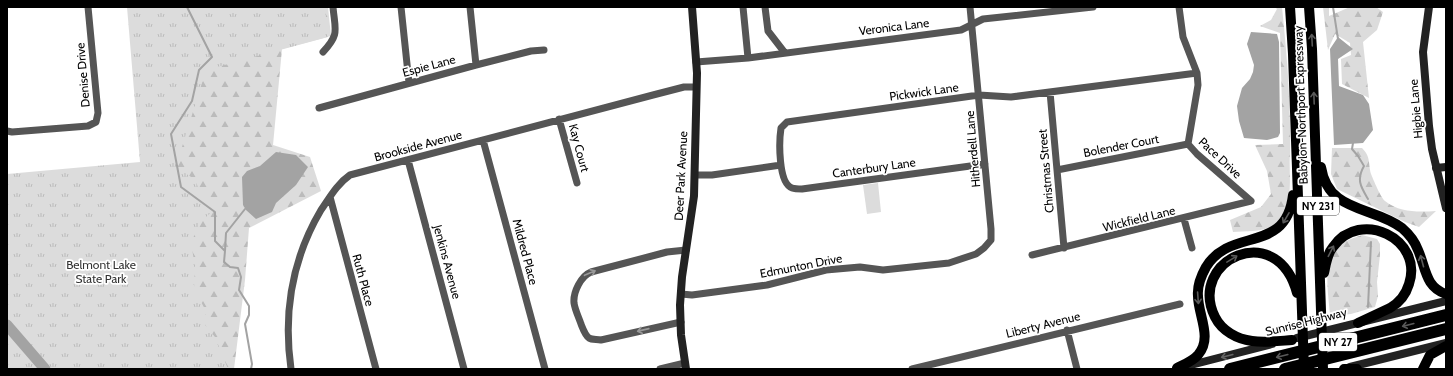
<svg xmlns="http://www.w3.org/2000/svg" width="1453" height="376" viewBox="0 0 1453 376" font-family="Cabin,sans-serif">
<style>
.forest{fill:url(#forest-firs)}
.park{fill:url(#park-tufts)}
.pitch{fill:#dcdcdc}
.water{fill:#a3a3a3}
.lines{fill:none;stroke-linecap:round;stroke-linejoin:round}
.stream{stroke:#a3a3a3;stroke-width:2}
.river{stroke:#a3a3a3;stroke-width:11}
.street{stroke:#555;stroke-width:7}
.secondary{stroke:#222;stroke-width:8}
.primary{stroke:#000;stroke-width:10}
.highway{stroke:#000;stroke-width:12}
.oneway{stroke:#595959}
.oneway2{stroke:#999}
.oneway3{stroke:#646464}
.labels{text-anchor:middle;stroke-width:3.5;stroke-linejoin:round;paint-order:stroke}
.shield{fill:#fff;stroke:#4c4c4c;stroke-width:1}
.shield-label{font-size:11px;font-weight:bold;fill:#000}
.street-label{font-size:12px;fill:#000;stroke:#fff}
.park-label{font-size:12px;fill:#333;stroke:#fff}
</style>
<defs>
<pattern id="forest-firs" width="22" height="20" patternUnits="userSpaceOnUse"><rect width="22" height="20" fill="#dcdcdc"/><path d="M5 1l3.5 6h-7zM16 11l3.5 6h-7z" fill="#bbb"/></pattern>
<pattern id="park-tufts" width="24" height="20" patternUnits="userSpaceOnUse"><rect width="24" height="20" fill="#dcdcdc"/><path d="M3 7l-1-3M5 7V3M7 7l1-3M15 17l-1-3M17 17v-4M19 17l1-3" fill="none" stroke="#bbb"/></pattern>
</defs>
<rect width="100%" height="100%" fill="#fff"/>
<path class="forest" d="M143 7H328L331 36 282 49 273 145 310 157 321 191 249 228 245 280 234 369H7V182L144 176Z
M1275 7H1282C1287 55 1291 104 1290 153 1289 167 1291 182 1289 196 1287 204 1285 214 1279 221 1268 233 1247 231 1233 232L1230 220 1261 207 1271 194 1267 171 1255 145 1283 144 1280 33 1260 26 1271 20 1277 9Z
M1323 7H1329V16L1350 7H1376L1383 12 1377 30 1363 42 1369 98 1342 84 1341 59 1351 55 1350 43 1335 34 1328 50Z
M1332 148H1362C1371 157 1368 163 1371 174 1373 179 1381 198 1385 201 1400 213 1419 212 1436 211L1419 227 1405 222 1337 189 1331 174Z
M1362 235 1377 239 1380 244V255L1377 282 1378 296 1375 307 1351 314 1330 316C1329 295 1321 263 1339 246 1345 240 1354 238 1362 235Z"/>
<path class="park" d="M127 7H325L328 37 206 70 177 163 178 168 194 179 212 212 200 222 191 243 195 266 194 289 206 311 205 325 215 337 228 369H7V174L140 162Z"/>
<path class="pitch" d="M878 183 881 212 867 214 863 185Z"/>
<path class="water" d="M1251 32 1277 34 1279 42 1280 133 1278 137 1267 140 1244 138 1239 121 1237 106 1242 88 1250 79 1253 72 1254 65 1247 44Z
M1338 37 1353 49 1338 59 1339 86 1363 95 1369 104 1373 130 1363 143 1334 145 1330 49Z
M276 152 296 155 308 167 296 185 276 203 272 212 256 219 246 210 243 205 242 177 247 171 260 166Z"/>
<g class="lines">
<path class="stream" d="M187 7 212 57 199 70 192 101 171 134 181 187 215 212V241L225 251 224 262 230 267 238 268 241 277 239 290 249 306V315L245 324 252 364 251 369
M1333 7 1338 39
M1353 143 1352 149 1358 156 1364 166C1356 180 1361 187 1368 199
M225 251 226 233 245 209
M1368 307 1371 242"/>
<path class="river" d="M7 325 45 369"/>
<path class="street" d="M401 7 409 83
M470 7 476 65
M743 7 748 58
M765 7 768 31 785 53
M1179 7 1183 37 1197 73 1198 85 1188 144 1197 154 1251 201
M323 52C340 34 335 30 333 7
M696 62 748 58 961 30 983 19 1093 7
M1050 92 1064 248
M319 108 476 65 531 51 544 50
M559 119 577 183
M7 131 12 132 88 126 96 122 98 113 88 7
M483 140 545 369
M408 160 464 369
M985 164 802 189C799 189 795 189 792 188 778 183 779 141 781 128L787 122 979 95 1011 97 1197 73
M1057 170 1188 144
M695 175H712L781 165
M330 197 376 369
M1184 219 1192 248
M1032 255 1251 201
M681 294 692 295 767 285 826 270 860 267 883 270 949 263 976 254 984 248 991 240V229L970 7
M681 322 601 340C597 339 592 340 589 338 585 335 583 329 581 324 579 318 575 310 574 303 573 292 581 276 591 272L667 252 686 250
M1067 330 1077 369
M291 369C283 312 292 259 321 210 330 197 337 184 350 175L653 95 684 87H696
M660 369 685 363
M912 369 1180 304"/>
<path class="secondary" d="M1429 7 1423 52 1429 126 1432 149 1446 208
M1436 168 1446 167
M1297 338 1446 301
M1187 366 1272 344
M1350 367 1446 343
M686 369 681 335 680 305 682 277 694 196 697 73 692 7"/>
<path class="primary" d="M1290 7 1293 54 1304 369
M1309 7 1312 49 1323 369
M1321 167C1328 213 1373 206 1402 228 1409 234 1415 242 1418 250 1426 268 1425 287 1446 294
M1324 273C1326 264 1327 254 1333 247 1360 208 1424 239 1409 284 1406 294 1399 303 1390 308L1358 323
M1292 340C1279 341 1265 343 1252 341 1237 339 1222 331 1215 317 1187 260 1277 218 1297 293
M1177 368C1185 364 1193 361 1198 355 1213 338 1198 315 1198 296 1197 286 1201 276 1206 267 1231 226 1286 255 1293 195
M1344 369H1357
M1423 369 1430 355 1446 346"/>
<path class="highway" d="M1230 369 1446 315
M1285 369 1446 329"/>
</g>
<defs><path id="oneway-shaft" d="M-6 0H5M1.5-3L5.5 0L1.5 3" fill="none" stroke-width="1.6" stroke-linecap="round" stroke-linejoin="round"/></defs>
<g class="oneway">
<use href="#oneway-shaft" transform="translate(1312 40) rotate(-93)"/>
<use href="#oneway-shaft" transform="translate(1314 98) rotate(-92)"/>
<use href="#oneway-shaft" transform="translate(1286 218) rotate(120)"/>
<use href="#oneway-shaft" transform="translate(1331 251) rotate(-63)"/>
<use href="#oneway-shaft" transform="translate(1232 259) rotate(-31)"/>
<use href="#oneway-shaft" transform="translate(1422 261) rotate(-105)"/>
<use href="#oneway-shaft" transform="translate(1198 298) rotate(86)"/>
<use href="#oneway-shaft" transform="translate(1408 325) rotate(166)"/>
<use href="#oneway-shaft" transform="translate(1282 356) rotate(166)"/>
</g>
<g class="oneway2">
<use href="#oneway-shaft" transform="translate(590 273) rotate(-23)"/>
<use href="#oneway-shaft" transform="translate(643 330) rotate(167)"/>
</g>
<use class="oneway3" href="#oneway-shaft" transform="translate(1227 356) rotate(166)"/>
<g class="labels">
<g class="shield">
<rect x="1297" y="197" width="42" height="18" rx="3"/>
<rect x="1319" y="333" width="38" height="18" rx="3"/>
</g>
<g class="shield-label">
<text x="1318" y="210">NY 231</text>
<text x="1338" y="346">NY 27</text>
</g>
<g class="street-label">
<text transform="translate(894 27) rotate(-7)" y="4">Veronica Lane</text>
<text transform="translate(429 66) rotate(-15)" y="4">Espie Lane</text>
<text transform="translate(83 75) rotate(-95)" y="4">Denise Drive</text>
<text transform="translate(924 92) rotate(-8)" y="4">Pickwick Lane</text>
<text transform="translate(1301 105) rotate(-92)" y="4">Babylon-Northport Expressway</text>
<text transform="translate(1416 109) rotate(-95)" y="4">Higbie Lane</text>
<text transform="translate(418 146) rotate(-15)" y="4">Brookside Avenue</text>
<text transform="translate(1121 146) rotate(-11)" y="4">Bolender Court</text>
<text transform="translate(579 148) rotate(75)" y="4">Kay Court</text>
<text transform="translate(973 149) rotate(-95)" y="4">Hitherdell Lane</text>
<text transform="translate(1220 158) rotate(43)" y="4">Pace Drive</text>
<text transform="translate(874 168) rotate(-8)" y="4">Canterbury Lane</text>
<text transform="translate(1046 171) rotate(-95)" y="4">Christmas Street</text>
<text transform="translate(681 176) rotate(-87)" y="4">Deer Park Avenue</text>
<text transform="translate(1139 219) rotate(-14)" y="4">Wickfield Lane</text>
<text transform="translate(525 252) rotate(75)" y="4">Mildred Place</text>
<text transform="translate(447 262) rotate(75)" y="4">Jenkins Avenue</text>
<text transform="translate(801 266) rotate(-11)" y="4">Edmunton Drive</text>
<text transform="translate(363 280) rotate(75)" y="4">Ruth Place</text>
<text transform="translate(1306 322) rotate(-14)" y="4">Sunrise Highway</text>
<text transform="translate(1043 325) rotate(-14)" y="4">Liberty Avenue</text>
</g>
<g class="park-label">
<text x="101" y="269">Belmont Lake<tspan x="101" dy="14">State Park</tspan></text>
</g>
</g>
<rect width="1453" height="376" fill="none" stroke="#000000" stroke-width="16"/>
</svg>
